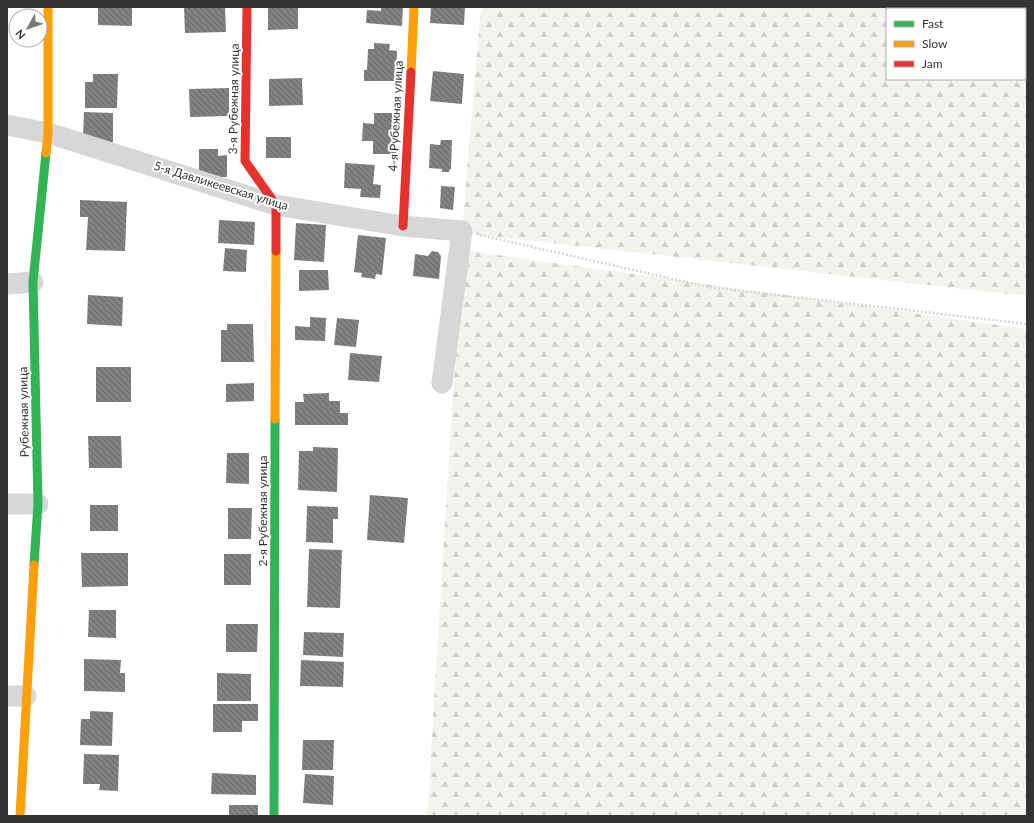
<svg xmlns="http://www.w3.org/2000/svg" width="1034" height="823" viewBox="0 0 1034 823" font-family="Lato,sans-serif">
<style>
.forest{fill:url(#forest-firs);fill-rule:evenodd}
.building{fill:url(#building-back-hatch)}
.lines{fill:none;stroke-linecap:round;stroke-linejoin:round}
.path{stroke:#d6d6d6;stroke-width:2.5;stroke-dasharray:2 2;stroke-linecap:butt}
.street{stroke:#d7d7d7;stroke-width:21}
.fast{stroke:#30b455;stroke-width:9}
.slow{stroke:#ff9f0a;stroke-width:9}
.jam{stroke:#e5322d;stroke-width:9}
.labels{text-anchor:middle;stroke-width:4;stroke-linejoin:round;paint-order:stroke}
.street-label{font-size:12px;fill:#333;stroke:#fff}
</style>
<defs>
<pattern id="forest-firs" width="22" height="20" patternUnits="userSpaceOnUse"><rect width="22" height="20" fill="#f1f5ed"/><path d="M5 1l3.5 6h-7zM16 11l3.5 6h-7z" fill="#cfd2cc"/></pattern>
<pattern id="building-back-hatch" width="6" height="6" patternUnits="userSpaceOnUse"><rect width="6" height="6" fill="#818181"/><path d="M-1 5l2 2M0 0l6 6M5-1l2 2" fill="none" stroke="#6a6a6a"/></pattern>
</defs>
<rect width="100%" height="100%" fill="#fff"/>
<path class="forest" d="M481 7H1027V296L462 233ZM887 9H1025V79H887Z
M462 250 1027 329V816H427Z"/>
<path class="building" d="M98 7H132V26L98 25Z
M184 7H225L226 32 185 33Z
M268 7H298V29L268 30Z
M381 7H403L402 26 366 23 367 10 381 11Z
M431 7H465L464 25 430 23Z
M374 43 390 44 389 50 397 51 396 81H364V70H367L368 49H374Z
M433 71 464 74 462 104 430 101Z
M93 74H118L117 108H85V82H93Z
M302 78 303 105 269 106V79Z
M229 88V116L190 117 189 89Z
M84 112 113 113V142H92V136H83Z
M374 113H397L396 154H373V141H362L363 123 374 124Z
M266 137H291V158H266Z
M441 140H452L451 169H450L449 172H442V169L429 168 430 144 440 145Z
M199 149H218V156L227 155V177H199Z
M345 163 375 165 373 184 381 185 380 198 360 197 361 189 344 188Z
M441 186 455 187 453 210 440 208Z
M80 200 127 202 125 251 86 250 88 217H80Z
M219 220 255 222 254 245 218 243Z
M296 223 326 225 324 262 294 260Z
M358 235 386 238 382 275 376 274 375 279 361 277 362 273 354 272Z
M225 248 247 250 246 272 223 271Z
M432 251 438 252 441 256 439 279 413 276 415 254 428 256Z
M299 270H328L329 290 299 291Z
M88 295 123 297 122 326 87 324Z
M310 317 326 318 325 341 295 340V326L310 327Z
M337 318 359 320 356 347 334 345Z
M227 324H253L254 362H221V330H227Z
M350 353 382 356 379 382 348 380Z
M96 367H131V402H96Z
M254 383V401L226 402V384Z
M329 393V401H340V413H348V425H295V402H304L303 394Z
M88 436H121L122 468H89Z
M313 447 338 448 337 492 298 490 299 451H313Z
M227 453H249V484L226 483Z
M370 495 408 498 404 543 367 540Z
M90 505H118V531H90Z
M307 506 338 507V519H333V543L306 542Z
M228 508H252L251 539H228Z
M309 549 342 550 340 608 307 607Z
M81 553H128V586L82 587Z
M224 554H251V585H224Z
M89 610H116V638L88 637Z
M226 624H258L257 652H226Z
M304 632 344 633 343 657 303 655Z
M84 659 121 660 120 673H125V692L84 691Z
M301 660 344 662 343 687 300 686Z
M217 673 251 674V701H217Z
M213 704H258V721H242V732H213Z
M90 711 113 712 112 746 80 745 81 719H90Z
M303 740H334L333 770H302Z
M84 754 119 755 118 791 99 790 100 784H83Z
M212 773 256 775V795L211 794Z
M305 774 334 776 333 805 303 803Z
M229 805H258V816H229Z"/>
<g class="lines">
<path class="path" d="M480 235 708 287 1027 324"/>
<path class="street" d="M7 125 48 133 276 205 403 226 462 231 442 383
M7 284 33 282
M7 504H38
M7 696H26"/>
<path class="fast" d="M34 565 38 504 33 282 46 153
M274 816 275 419"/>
<path class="slow" d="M411 72 414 7
M46 153 48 133V7
M275 419 276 251
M20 816 34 565"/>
<path class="jam" d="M247 7 245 161 276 205V251
M403 226 411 72"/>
</g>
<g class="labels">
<g class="street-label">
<text transform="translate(234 99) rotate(-89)" y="4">3-я Рубежная улица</text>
<text transform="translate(396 116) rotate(-87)" y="4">4-я Рубежная улица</text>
<text transform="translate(221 186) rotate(17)" y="4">5-я Давликеевская улица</text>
<text transform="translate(24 412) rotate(-91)" y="4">Рубежная улица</text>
<text transform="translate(263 511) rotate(-90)" y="4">2-я Рубежная улица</text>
</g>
</g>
<rect width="1034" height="823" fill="none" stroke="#333333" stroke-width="16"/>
<rect x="886" y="8" width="140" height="72" fill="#ffffff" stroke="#adadad"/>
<rect x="894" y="21" width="20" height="6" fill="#30b455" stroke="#adadad"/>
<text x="922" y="28" font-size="12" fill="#333333">Fast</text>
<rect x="894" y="41" width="20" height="6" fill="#ff9f0a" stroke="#adadad"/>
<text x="922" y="48" font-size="12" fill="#333333">Slow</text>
<rect x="894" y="61" width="20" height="6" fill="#e5322d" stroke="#adadad"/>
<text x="922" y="68" font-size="12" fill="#333333">Jam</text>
<g transform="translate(28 28) rotate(230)"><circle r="19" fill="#ffffff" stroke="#adadad"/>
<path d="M0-3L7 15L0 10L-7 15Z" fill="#7a7a7a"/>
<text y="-6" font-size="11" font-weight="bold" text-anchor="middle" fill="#333333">N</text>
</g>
</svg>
